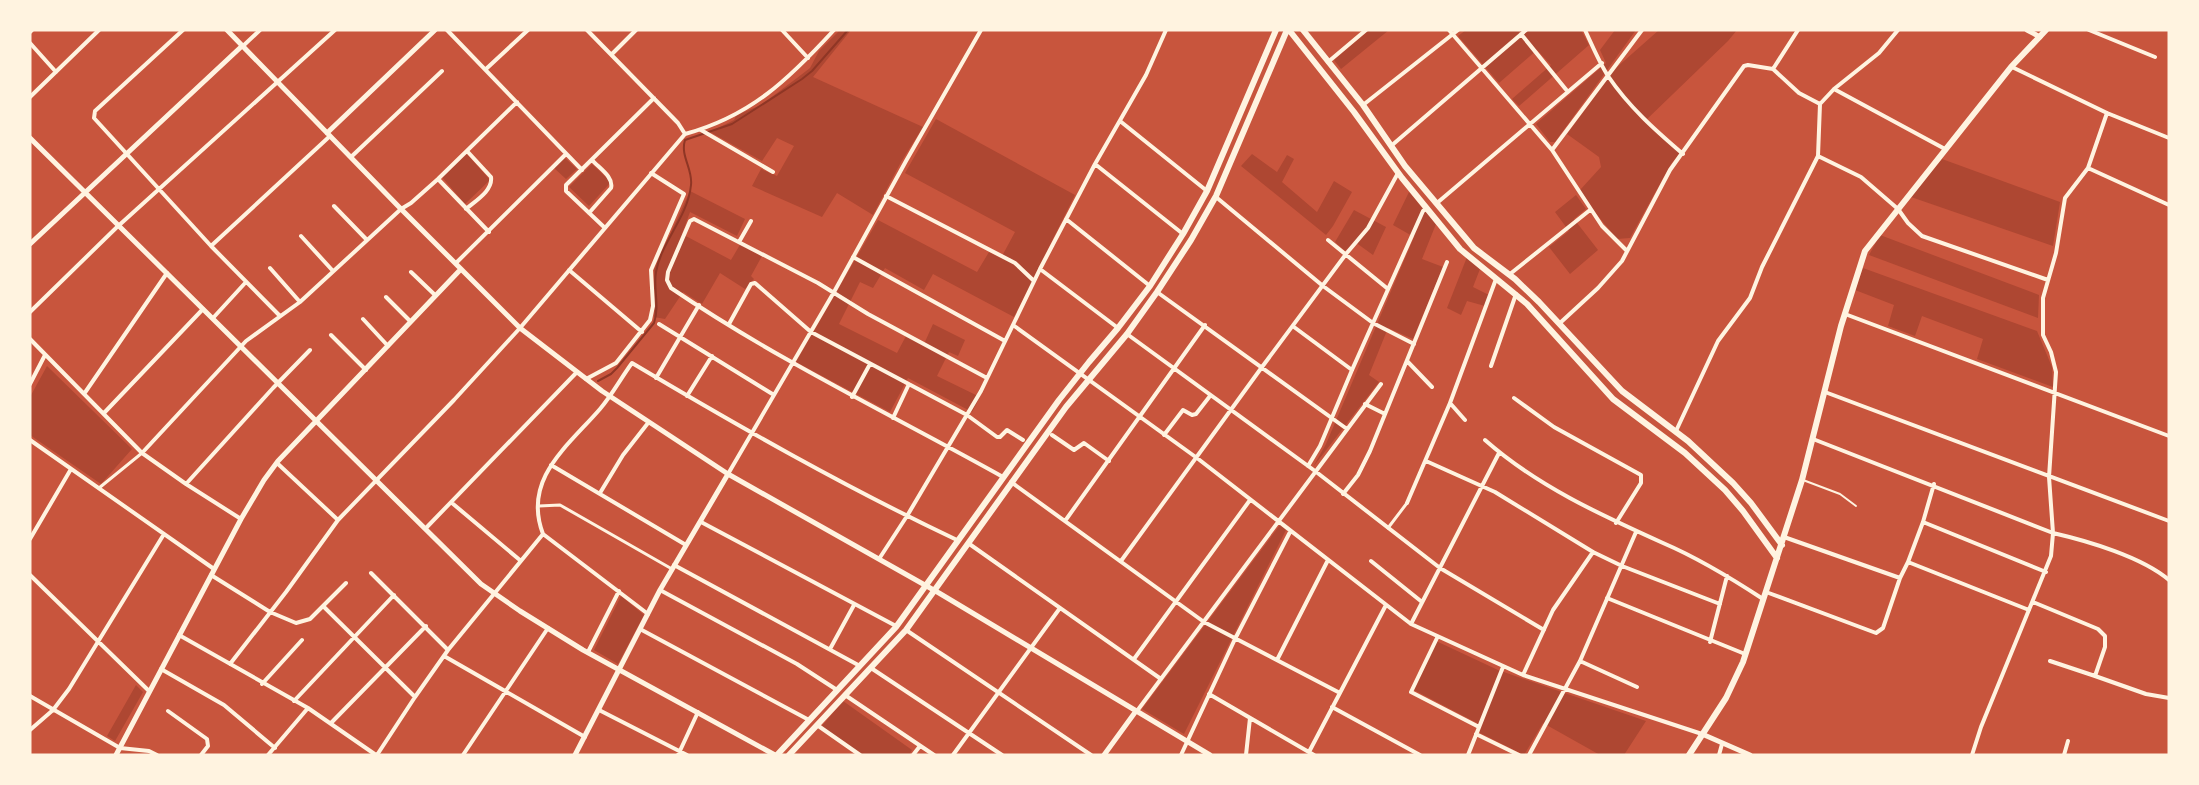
<svg xmlns="http://www.w3.org/2000/svg" width="2199" height="785" viewBox="0 0 2199 785" font-family="'Libre Baskerville',serif">
<style>
.green{fill:#ae4732}
.lines{fill:none;stroke-linecap:round;stroke-linejoin:round}
.stream{stroke:#8f3625;stroke-width:2}
.service{stroke:#fff3e0;stroke-width:2}
.pedestrian{stroke:#fff3e0;stroke-width:3}
.minor{stroke:#fff3e0;stroke-width:4}
.tertiary{stroke:#fff3e0;stroke-width:5}
.secondary{stroke:#fff3e0;stroke-width:6}
</style>
<rect width="100%" height="100%" fill="#c8553d"/>
<path class="green" d="M840 30H851L813 77 923 127 901 162 873 215 837 193 822 217 752 186 761 169 777 176 794 146 777 138 762 161 710 132 734 120 736 116 744 112 761 105 797 78 810 68 819 51Z
M1369 30H1389L1341 69 1334 60Z
M1466 30H1581L1589 45 1519 106 1512 99 1551 65 1537 50 1499 83 1458 36Z
M1615 30H1636L1555 142H1550L1536 124 1606 63 1600 50Z
M1659 30H1737L1728 41 1645 121 1681 152 1671 164 1630 238 1617 239 1593 210 1580 190 1601 167 1599 157 1567 134 1616 68Z
M936 119 1075 195 1014 317 933 274 924 290 885 268 873 288 860 282 839 324 897 353 906 336 924 344 933 324 965 340 958 356 949 352 937 376 980 397 972 412 908 378 890 412 796 362 878 220 977 272 989 252 1001 258 1015 232 905 173Z
M466 153 490 180 465 204 441 176Z
M1252 154 1277 172 1287 155 1294 159 1282 182 1317 212 1334 181 1352 192 1333 226 1326 235 1241 166Z
M565 158 577 169 566 179 554 168Z
M1942 159 2060 202 2053 246 1911 197Z
M592 164 611 182 589 206 569 187Z
M690 191 745 219 737 236 690 212 682 234 731 260 741 243 762 256 751 276 754 279 745 289 720 273 702 304 683 292 665 319 654 317V269Z
M1409 192 1436 224 1422 259 1443 267 1413 339 1388 328 1369 375 1379 382 1313 467 1326 444 1414 237 1393 225Z
M1576 195 1586 209 1574 219 1598 250 1570 274 1549 247 1569 231 1555 212Z
M1354 210 1386 227 1373 255 1355 242 1345 251 1335 242Z
M1880 235 2039 295 2038 318 1869 255Z
M1467 257 1480 269 1473 287 1489 295 1485 306 1467 301 1461 315 1447 308Z
M1863 268 2037 331 2052 367 2053 387 1977 359 1983 339 1922 316 1915 336 1888 326 1894 305 1855 290Z
M47 366 132 449 101 484 30 435V397Z
M1280 525 1286 530 1184 734 1142 709Z
M621 596 644 615 618 664 594 650Z
M1436 641 1498 670 1646 721 1624 755H1600L1543 723 1524 755 1480 733 1477 723 1412 689Z
M136 685 143 692 115 741 107 736Z
M843 701 912 750 909 755H862L821 727Z"/>
<g class="lines">
<path class="stream" d="M598 381 611 374 617 368 654 323C660 305 653 289 656 272 661 242 688 217 691 185 693 169 680 156 685 140L732 124 802 79 812 71 848 30"/>
<path class="service" d="M1803 480 1840 494 1856 506"/>
<path class="pedestrian" d="M99 488 142 453
M539 506 560 505 672 569
M1388 528 1407 503"/>
<path class="minor" d="M183 30 95 111 94 118 211 246 280 316
M447 30 582 170
M587 30 678 123 685 134
M782 30 808 58
M1449 30 1552 150 1602 226 1627 251
M1585 30C1592 45 1599 62 1608 76 1629 107 1655 130 1683 154
M2089 30 2155 57
M30 32 32 30
M1521 34 1568 92
M30 43 56 72
M243 46 260 30
M612 54 636 30
M1328 62 1366 30
M2012 67 2107 113 2169 138
M486 69 528 30
M1773 69 1799 93 1820 104
M1773 69 1798 30
M1834 89 1945 149
M30 97 99 30
M1363 105 1458 30
M1120 121 1207 191
M701 130 773 172
M685 134C751 116 789 79 834 30
M1391 146 1526 30
M1552 150 1642 30
M1818 156 1861 177 1898 209 1908 223 1922 236 2048 280
M351 157 442 71
M1095 164 1183 234
M2088 168 2169 205
M438 179 489 232
M886 196 1015 263 1034 281
M1216 197 1323 286 1373 323 1414 344
M1437 203 1602 63
M334 206 367 240
M466 209C475 201 493 191 491 177L467 151
M589 213 611 188C614 177 599 168 592 160
M1066 219 1150 286
M605 228 566 191V185L654 98
M301 236 333 271
M1328 240 1388 289
M739 242 751 221
M211 246 330 136
M853 257 1005 341
M456 263 566 154
M270 268 300 302
M1040 269 1118 328
M569 270 642 332
M411 272 435 295
M1510 274 1590 210
M1157 292 1347 429
M386 297 410 321
M30 312 116 228 335 30
M1845 314 2169 436
M213 318 246 282
M363 319 388 346
M1560 323 1598 288 1622 261 1670 170 1744 66 1748 65 1773 69
M659 324 774 395
M729 324 751 284 755 283 811 332 967 415 997 437H1000L1007 430 1023 440
M1013 325 1197 458 1411 624 1523 675 1702 734
M1294 327 1352 370
M1127 334 1315 471 1440 568 1544 630
M331 335 366 370
M30 339 142 453 186 484 241 519
M1407 361 1432 387
M1491 366 1516 294
M656 378 699 305
M987 378 868 314 818 283 694 219 690 221 668 272 667 280 671 288C777 360 892 415 1003 477
M586 379 616 363 650 320 653 306 651 270 684 194 651 173
M30 384 45 355
M1825 392 2169 521
M84 394 167 273
M687 396 712 356
M852 397 870 364
M1514 398 1554 427 1641 475V483L1616 523
M1450 403 1465 420
M1365 404 1385 414
M104 413 203 309
M893 418 909 384
M1676 431 1718 341 1750 298 1762 267 1818 156 1820 104 1834 89 1879 53 1898 30
M1052 435 1074 450 1084 443 1109 461
M1164 435 1183 410 1192 415 1196 414 1210 396
M1813 439 2053 533C2088 541 2142 557 2169 580
M30 440 214 569
M1485 440C1537 486 1601 515 1663 543 1698 558 1731 578 1763 599
M142 453 246 341 300 302 401 209 411 203 438 179 517 102
M1426 461 1495 492 1593 552 1622 566 1720 604
M277 463 338 520
M551 465 686 545
M1308 466 1320 446 1352 370 1423 211 1426 209
M728 474 834 292 906 161 981 30
M1011 482 1204 622 1340 693
M186 484 273 388 310 350
M600 493 623 455 648 423
M1343 494 1358 475 1370 451 1447 262
M452 503 521 561
M1407 503 1450 403 1496 279
M1065 521 1205 325
M701 522 896 626
M1923 522 2046 572
M426 528 577 372
M543 534C522 479 568 446 600 409 612 395 621 378 632 363 738 426 845 487 957 540
M543 534 648 614
M1784 537 1900 578
M30 539 71 469
M968 543 1161 679
M879 559 907 516 981 391 1040 269 1095 164 1146 75 1166 30
M1121 561 1262 367 1346 254 1368 228 1398 173
M1371 561 1422 602
M1908 562 1923 522 1934 484
M674 565 860 666
M371 573 448 650
M30 575 149 691
M211 575 270 612 296 623 310 619 346 583
M660 590 797 664 837 690
M1766 592 1876 633 1883 628 1900 578 1908 562 2029 610
M1607 598 1745 654
M2033 602 2098 629 2105 636V647L2095 676 2146 694 2169 698
M323 606 415 697
M1411 624 1499 453
M640 629 809 720
M906 630 1091 755
M179 635 308 708 376 755
M1437 638 1411 692 1479 727
M1710 642 1727 576
M830 649 854 605
M588 652 619 591
M444 656 585 737
M1134 659 1250 500
M1277 660 1328 560
M1580 661 1637 687
M2050 661 2095 676
M230 664 286 592 338 520 454 400 520 328 685 134
M871 668 1002 755
M161 669 224 705 275 748
M1523 675 1553 610 1593 552
M262 684 302 640
M1209 694 1314 755
M845 695 934 755
M30 696 120 748 149 751 157 755
M294 701 394 595
M1332 707 1420 755
M599 710 687 755
M168 711 207 739 208 746 201 755
M1137 711 1381 384
M331 723 426 626
M817 725 860 755
M30 730 53 710 69 689 164 534
M1476 734 1519 755
M1309 752 1386 605
M268 755 308 708
M377 755 415 697 448 650 543 534
M463 755 548 628
M678 755 698 712
M913 755 920 746
M953 755 1060 608
M1181 755 1235 639 1290 532
M1246 755 1250 718
M1468 755 1503 667
M1529 755 1580 661 1636 532
M1719 755 1722 744
M1972 755 1981 727 2051 556 2053 533 2049 477 2056 372 2051 352 2043 335V298L2056 253 2065 198 2088 168 2107 113
M2064 755 2068 741"/>
<path class="tertiary" d="M227 30 401 209 520 328 602 391 728 474 939 593 1210 755
M2027 30 2040 37
M327 133 435 30
M30 138 481 584 520 611 583 650 775 755
M30 244 242 46
M1702 734 1750 755
M116 755 241 519 264 480 278 461 461 269
M575 755 660 590 728 474
M1104 755 1136 711"/>
<path class="secondary" d="M1289 30 1354 112 1402 178 1460 249 1527 304 1613 399 1685 453 1725 490 1743 511 1777 558
M1303 30 1363 105 1405 166 1474 248 1515 279 1539 302 1622 391 1688 441 1733 483 1751 503 1782 545
M777 755 896 627 1059 400 1089 362 1118 328 1150 286 1183 234 1207 191 1276 30
M789 755 906 630 1066 407 1127 334 1157 292 1191 240 1216 196 1287 30
M1689 755 1726 698 1743 662 1802 480 1841 326 1865 251 2011 67 2046 30"/>
</g>
<rect width="2199" height="785" fill="none" stroke="#fff3e0" stroke-width="63"/>
</svg>
